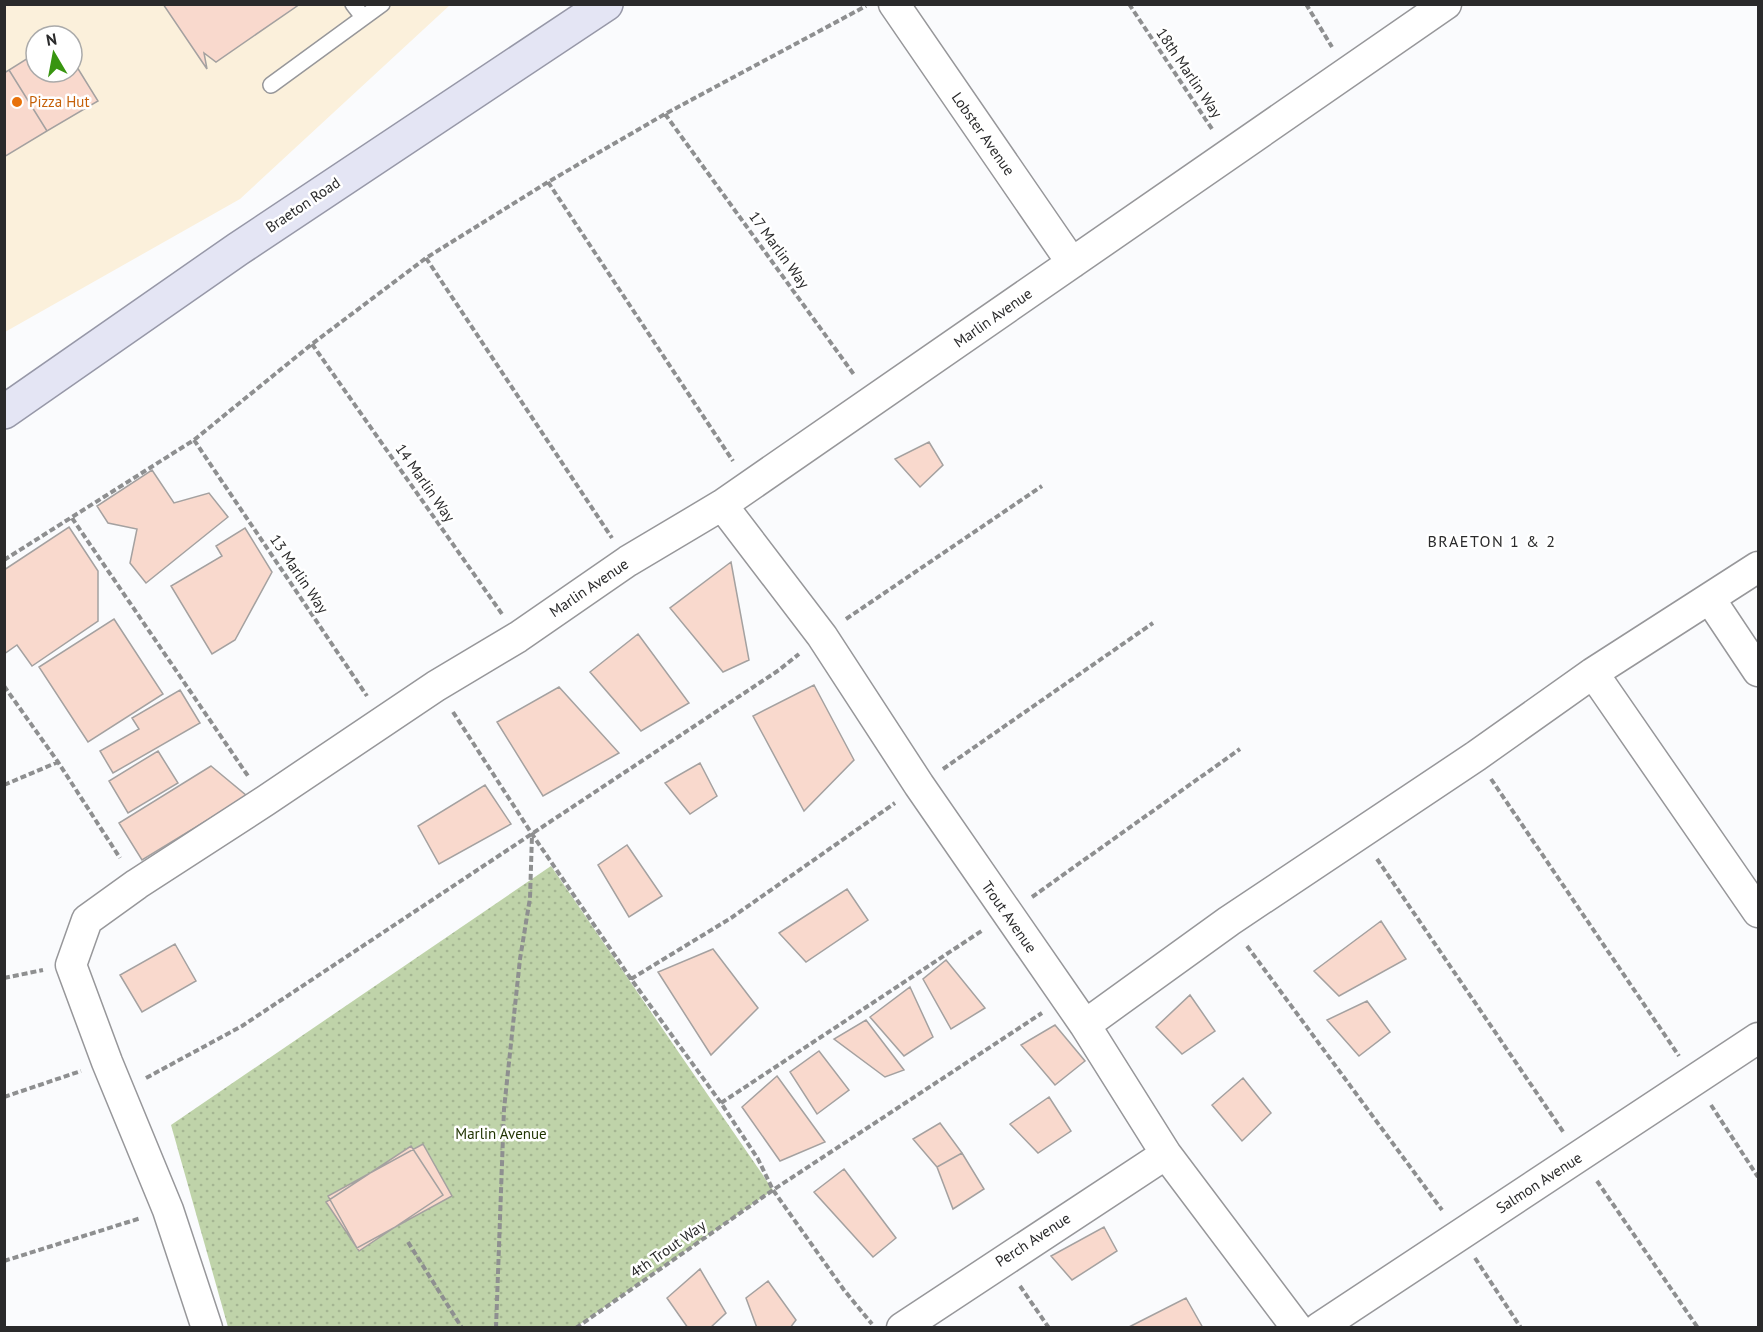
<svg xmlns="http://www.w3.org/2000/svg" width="1763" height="1332" viewBox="0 0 1763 1332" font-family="'PT Sans',sans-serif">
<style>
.commercial{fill:#fbf0db;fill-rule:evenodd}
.green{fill:url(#green-dots)}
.building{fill:#f9d9cd;stroke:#a4a1a0;stroke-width:1.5}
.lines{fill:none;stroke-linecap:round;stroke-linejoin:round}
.service-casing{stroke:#97979a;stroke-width:18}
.minor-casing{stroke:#97979a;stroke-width:33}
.primary-casing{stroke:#9798a8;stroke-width:36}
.path{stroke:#8e8f90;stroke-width:4;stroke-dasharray:6 3;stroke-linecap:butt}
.service{stroke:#fff;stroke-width:15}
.minor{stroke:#fff;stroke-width:30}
.primary{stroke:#e4e5f4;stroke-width:33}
.food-dot{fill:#e8710a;stroke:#fff;stroke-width:2}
.labels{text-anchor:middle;stroke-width:5;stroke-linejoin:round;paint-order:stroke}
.street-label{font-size:15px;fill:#2a2a2b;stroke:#fff}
.food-label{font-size:15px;fill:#c56008;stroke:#fff;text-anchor:start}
.park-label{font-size:15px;fill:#1f3200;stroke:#fff}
.neighbourhood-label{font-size:16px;letter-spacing:1.5px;fill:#2a2a2b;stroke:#fff}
</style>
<defs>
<pattern id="green-dots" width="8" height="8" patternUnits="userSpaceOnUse" patternTransform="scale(1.5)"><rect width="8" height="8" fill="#bfd3a9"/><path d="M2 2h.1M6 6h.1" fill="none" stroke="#a4b592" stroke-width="1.8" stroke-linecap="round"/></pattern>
</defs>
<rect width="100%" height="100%" fill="#fafbfd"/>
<path class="commercial" d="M5 5H450L240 199 5 332ZM36 36H72V72H36Z"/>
<path class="green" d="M551 866 773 1190 576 1327H228L171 1125Z"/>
<path class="building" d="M163 4H300L216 62 204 53 207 69Z
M36 53V72H72V59L98 101 47 131 9 70Z
M9 70 47 131 4 157V73Z
M929 442 943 465 920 487 895 459Z
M152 470 174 503 209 493 228 517 146 583 130 563 137 529 108 523 97 506Z
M69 527 98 571V621L32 666 17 645 4 654V570Z
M245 528 272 572 235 640 212 654 171 586 222 556 216 546Z
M731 562 749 660 723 672 670 608Z
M114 619 163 694 88 742 39 667Z
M638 634 689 703 641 731 590 672Z
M814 685 854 760 804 811 753 716Z
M559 687 619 753 543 796 497 722Z
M180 690 200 723 113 773 100 751 139 729 132 718Z
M158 751 178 783 128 813 109 781Z
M700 763 717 796 690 814 665 783Z
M211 766 247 796 142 860 119 823Z
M485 785 511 824 439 864 418 826Z
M627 845 662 896 629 917 598 865Z
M847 889 868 920 806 962 779 933Z
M1381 921 1406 959 1339 996 1314 971Z
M175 944 196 981 142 1012 120 975Z
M713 949 758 1008 711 1055 658 972Z
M946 960 985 1008 951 1029 923 979Z
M910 987 933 1037 904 1056 870 1017Z
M1190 995 1215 1031 1182 1054 1156 1027Z
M1367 1001 1390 1032 1359 1056 1327 1020Z
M866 1020 904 1070 885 1077 834 1039Z
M1055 1025 1085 1061 1055 1085 1021 1045Z
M819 1051 849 1090 817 1114 790 1072Z
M777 1076 825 1142 780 1161 742 1107Z
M1243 1078 1271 1113 1242 1141 1212 1105Z
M1049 1097 1071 1131 1038 1153 1010 1124Z
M940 1123 962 1153 937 1167 913 1139Z
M423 1144 452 1196 357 1248 328 1196Z
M411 1146 443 1195 359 1251 326 1202Z
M962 1153 984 1189 953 1209 937 1167Z
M844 1169 896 1238 873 1257 814 1192Z
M1104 1227 1117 1251 1072 1280 1051 1256Z
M700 1269 726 1313 710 1328H688L667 1298Z
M768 1281 796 1320 790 1328H757L746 1298Z
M1186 1298 1203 1328H1127Z"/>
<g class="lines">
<defs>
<path id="service" d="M353 4 363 17
M271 85 382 4"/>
<path id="minor" d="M894 4 1072 263
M722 505 822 636 919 785 1085 1025 1166 1154 1297 1328
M1710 599 1758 671
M1593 673 1758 912
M1085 1025 1229 921 1476 756 1593 673 1758 567
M207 1328 168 1210 107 1062 71 965 87 920 137 884 265 801 436 686 518 637 628 561 722 505 1446 4
M902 1328 1166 1154
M1319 1328 1758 1038"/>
<path id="primary" d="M4 412 238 249 606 4"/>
</defs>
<use href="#service" class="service-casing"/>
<use href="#minor" class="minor-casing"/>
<use href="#primary" class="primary-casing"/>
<path class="path" d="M1129 4 1212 129
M1306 4 1332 47
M665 114 855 376
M548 182 733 461
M426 258 612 538
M312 344 502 614
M194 440 367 696
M72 518 248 776
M4 560 194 440 312 344 426 258 548 182 665 114 866 6
M846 619 1042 486
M4 686 58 762 120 858
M453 712 532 834 631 979 721 1103 758 1159 773 1190 844 1290 872 1324
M943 769 1153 623
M1491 779 1679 1056
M4 785 58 762
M1377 859 1564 1133
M1032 897 1240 749
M1247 946 1442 1210
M4 978 43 970
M631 979 731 918 895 803
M146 1078 242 1026 779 670 799 654
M4 1097 81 1071
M721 1103 983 930
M1711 1105 1758 1177
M1597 1181 1698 1328
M408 1242 462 1328
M1475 1258 1521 1328
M4 1261 141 1218
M1020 1286 1049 1328
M496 1328 504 1109 520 959 530 898 532 835
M576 1328 773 1190 1042 1013"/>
<use href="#service" class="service"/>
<use href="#minor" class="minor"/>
<use href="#primary" class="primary"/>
</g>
<circle class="food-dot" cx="17" cy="102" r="6"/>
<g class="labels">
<g class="street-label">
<text transform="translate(1189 73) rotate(56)" y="5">18th Marlin Way</text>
<text transform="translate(983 134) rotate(55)" y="5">Lobster Avenue</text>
<text transform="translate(303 205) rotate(-34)" y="5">Braeton Road</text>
<text transform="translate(779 250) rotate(54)" y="5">17 Marlin Way</text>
<text transform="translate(993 318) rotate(-35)" y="5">Marlin Avenue</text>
<text transform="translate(425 483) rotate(55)" y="5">14 Marlin Way</text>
<text transform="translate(299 574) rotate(56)" y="5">13 Marlin Way</text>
<text transform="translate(589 588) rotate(-34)" y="5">Marlin Avenue</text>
<text transform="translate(1009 917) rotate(55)" y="5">Trout Avenue</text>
<text transform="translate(1539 1183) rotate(-33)" y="5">Salmon Avenue</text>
<text transform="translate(1033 1240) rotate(-33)" y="5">Perch Avenue</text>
<text transform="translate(668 1249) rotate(-35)" y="5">4th Trout Way</text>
</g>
<g class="food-label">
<text x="29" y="107">Pizza Hut</text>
</g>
<g class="park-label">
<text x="501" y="1139">Marlin Avenue</text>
</g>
<g class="neighbourhood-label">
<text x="1492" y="547">BRAETON 1 &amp; 2</text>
</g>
</g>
<rect width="1763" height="1332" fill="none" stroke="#2a2a2b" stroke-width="12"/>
<g transform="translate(54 54) rotate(350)"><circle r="28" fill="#ffffff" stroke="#aaaaaa" stroke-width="1.5"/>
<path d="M0-4.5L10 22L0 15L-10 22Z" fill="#389510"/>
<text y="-9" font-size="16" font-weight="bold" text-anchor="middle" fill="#2a2a2b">N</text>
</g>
</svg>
